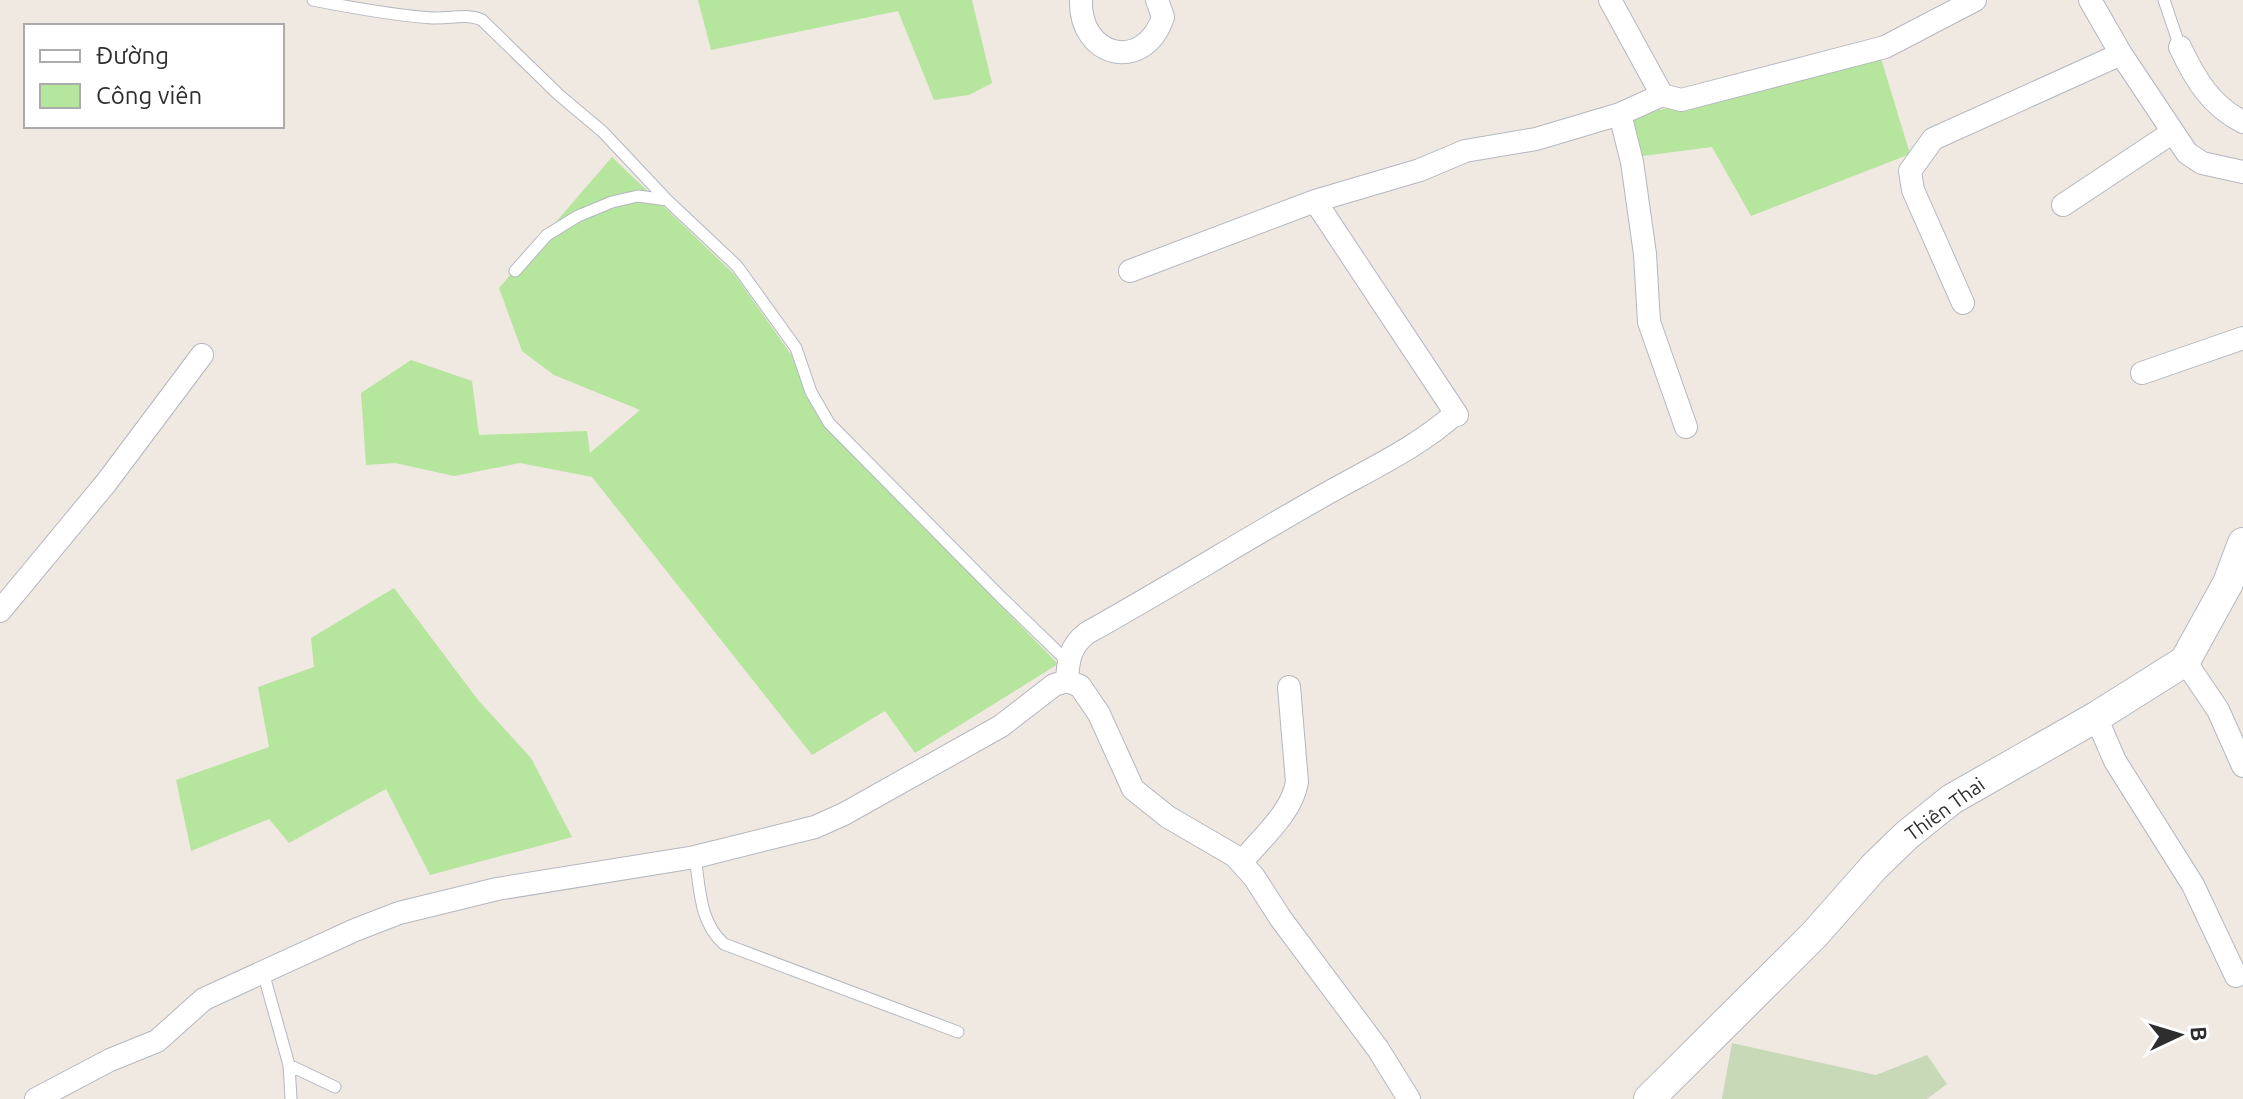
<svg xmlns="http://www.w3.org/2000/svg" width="2243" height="1099" viewBox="0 0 2243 1099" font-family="Ubuntu,sans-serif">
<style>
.green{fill:#b6e59e}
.cemetery{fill:#c8d9b8}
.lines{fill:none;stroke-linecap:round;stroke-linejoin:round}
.lane-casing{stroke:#b4b7c1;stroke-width:13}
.street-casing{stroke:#b4b7c1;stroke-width:24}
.secondary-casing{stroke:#b4b7c1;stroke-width:32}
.lane{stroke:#fff;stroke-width:11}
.street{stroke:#fff;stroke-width:22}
.secondary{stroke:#fff;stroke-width:30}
.labels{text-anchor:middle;stroke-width:6;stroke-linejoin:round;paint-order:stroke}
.street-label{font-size:20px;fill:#2e2e2e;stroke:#fff}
</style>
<rect width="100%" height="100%" fill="#efe9e1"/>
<path class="green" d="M698 0H972L992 83 969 95 934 100 898 11 711 50Z
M1880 55 1910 154 1751 216 1712 147 1635 157 1616 105 1646 92 1660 110Z
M612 157 735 275 797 363 828 429 1058 664 915 753 885 711 812 755 592 477 520 463 454 476 395 463 366 465 361 393 411 360 472 381 479 435 587 431 590 453 640 410 554 375 522 351 499 288Z
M394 588 478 700 531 758 572 837 430 875 386 789 289 843 269 819 191 851 176 780 269 747 258 687 314 667 311 638Z"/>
<path class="cemetery" d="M1732 1043 1876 1075 1927 1055 1947 1084 1927 1099H1722Z"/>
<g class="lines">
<defs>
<path id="lane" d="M313 0C353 8 392 15 432 18 450 19 466 13 482 20L559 95 603 132 667 200 737 266 796 348 811 392 829 423 1001 597 1063 657 1067 665
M2164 0 2180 47
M515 271 547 235 578 216 612 202 638 196 667 200
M695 857C700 888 699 922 724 944L958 1032
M263 972 289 1065 291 1099
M289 1065 335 1087"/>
<path id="street" d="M1081 0C1079 57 1144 74 1163 17L1157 0
M1610 0 1662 95 1681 100 1885 47 1975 0
M2090 0 2121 54 2187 153 2202 163 2243 172
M2180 47C2195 79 2211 106 2243 122
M1620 114 1632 162 1645 254 1649 322 1686 427
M1315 201 1457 415
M2063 205 2173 132
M1130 271 1315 201 1420 170 1465 151 1536 139 1620 114 1662 95
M1963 303 1913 190 1910 171 1933 139 2121 54
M2142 373 2243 338
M0 611 106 483 202 355
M2185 661 2218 710 2243 766
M1067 681C1068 660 1070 646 1087 633 1168 588 1246 539 1326 494 1370 469 1417 448 1456 413
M2096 717 2115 761 2193 885 2236 976
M1242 862C1261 838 1292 813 1297 782L1289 687
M36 1099 110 1060 157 1041 204 999 355 930 399 913 497 889 695 857 815 827 844 814 1001 726 1054 685 1067 681 1080 686 1099 714 1133 789 1168 817 1235 856 1254 877 1281 919 1378 1049 1409 1099"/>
<path id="secondary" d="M1649 1099 1814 935 1874 867 1907 835 1952 799 2096 717 2185 661 2228 583 2243 543"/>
</defs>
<use href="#lane" class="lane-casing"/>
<use href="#street" class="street-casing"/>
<use href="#secondary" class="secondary-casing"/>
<use href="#lane" class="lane"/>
<use href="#street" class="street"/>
<use href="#secondary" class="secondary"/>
</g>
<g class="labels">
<g class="street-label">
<text transform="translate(1945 809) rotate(-36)" y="7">Thiên Thai</text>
</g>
</g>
<rect x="24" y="24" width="260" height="104" fill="#ffffff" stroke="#ababab" stroke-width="2"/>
<rect x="40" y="50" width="40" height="12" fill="#ffffff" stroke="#ababab" stroke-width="2"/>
<text x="96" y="64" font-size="24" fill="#2e2e2e">Đường</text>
<rect x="40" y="84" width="40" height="24" fill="#b6e59e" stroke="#ababab" stroke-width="2"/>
<text x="96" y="104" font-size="24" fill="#2e2e2e">Công viên</text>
<g transform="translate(2179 1035) rotate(86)" stroke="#ffffff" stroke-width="6" paint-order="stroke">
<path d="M0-6L14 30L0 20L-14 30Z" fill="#2e2e2e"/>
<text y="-12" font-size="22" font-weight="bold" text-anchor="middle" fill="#2e2e2e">B</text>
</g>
</svg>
